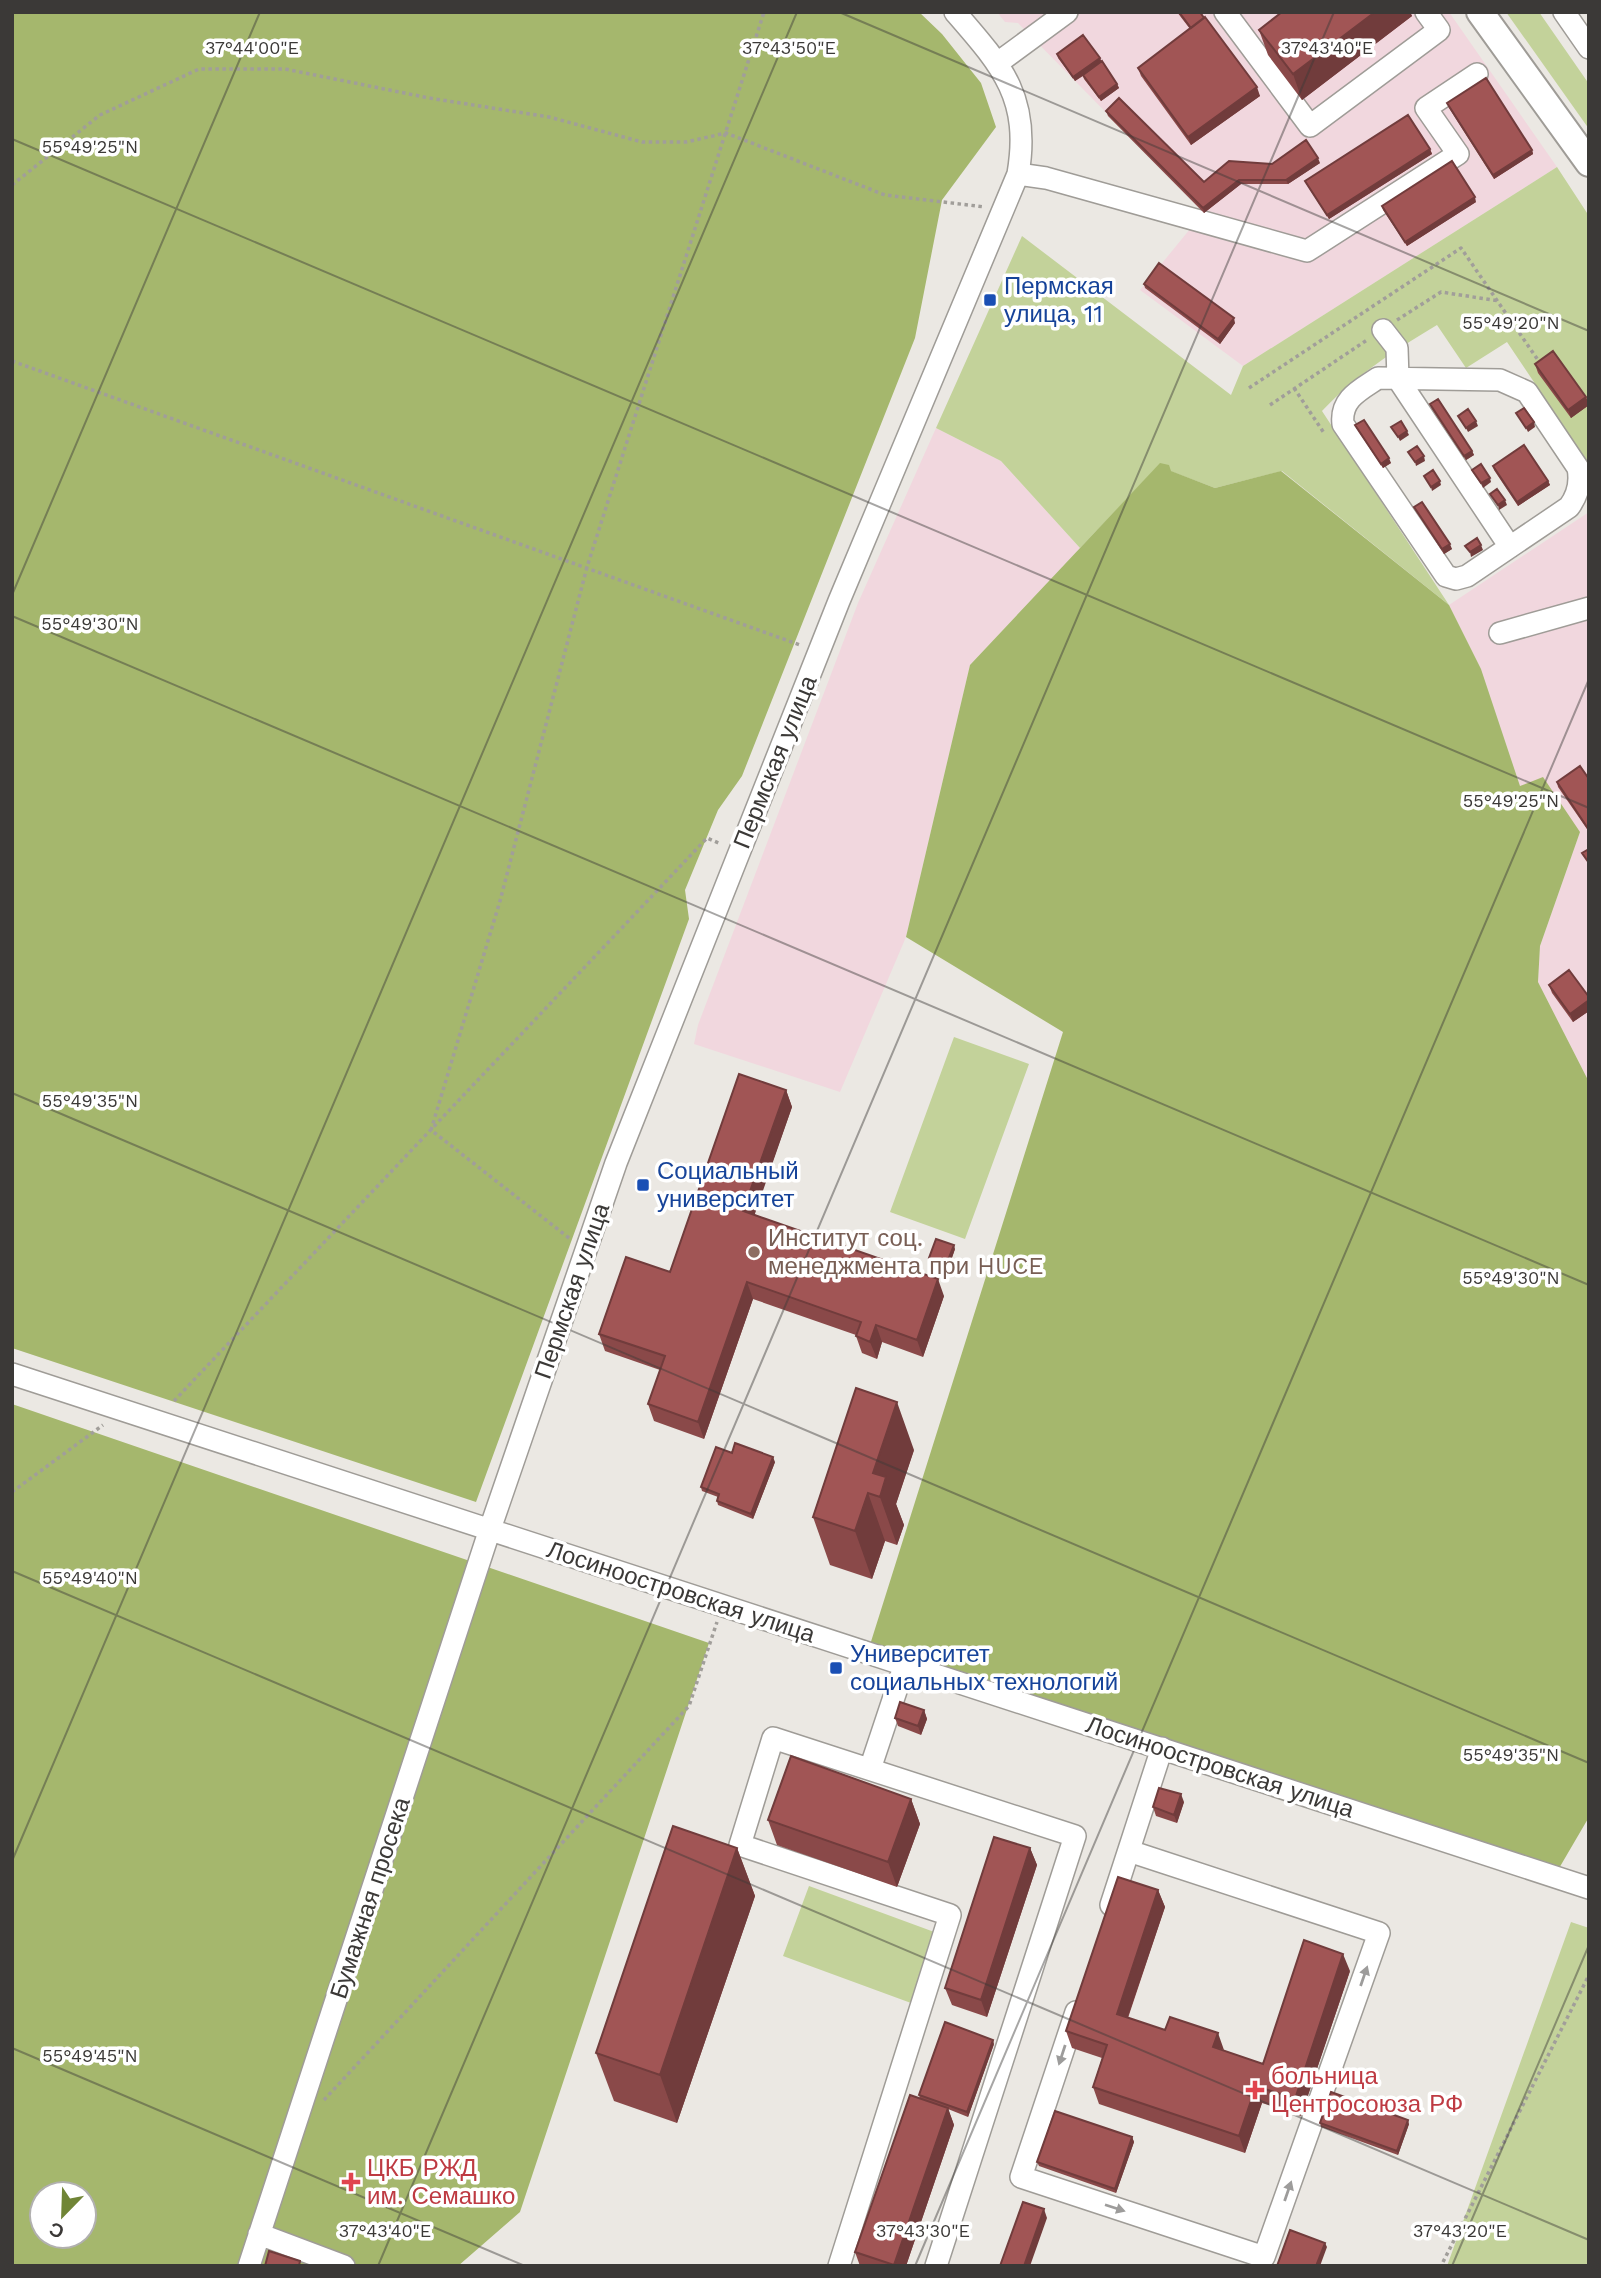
<svg xmlns="http://www.w3.org/2000/svg" width="1601" height="2278" viewBox="0 0 1601 2278" font-family="'Work Sans',sans-serif">
<style>
.industrial{fill:#f1d7de}
.green{fill:#c3d29a}
.forest{fill:#a5b76d;fill-rule:evenodd}
.lines{fill:none;stroke-linecap:round;stroke-linejoin:round}
.minor-casing{stroke:#9f9c97;stroke-width:24}
.major-casing{stroke:#9f9c97;stroke-width:30}
.path{stroke:#a19e9a;stroke-width:3.5;stroke-dasharray:3.5 3.5;stroke-linecap:butt}
.minor{stroke:#fff;stroke-width:21}
.major{stroke:#fff;stroke-width:26}
.wall{fill:#8a4949}
.shaded-wall{fill:#713c3c}
.building{fill:#a15555;stroke:#713c3c;stroke-width:2}
.oneway{fill:#9d9c9b}
.ticks{fill:none;stroke:#3b3937;stroke-width:2;stroke-opacity:0.45}
.transit-dot{fill:#1a4fb4;stroke:#fff;stroke-width:2.5}
.education-dot{fill:#8d6e63;stroke:#fff;stroke-width:2.5}
.health-dot{fill:#e0444e;stroke:#fff;stroke-width:2.5}
.labels{text-anchor:middle;stroke-width:7;stroke-linejoin:round;paint-order:stroke}
.transit-label{font-size:24px;fill:#164399;stroke:#fff;text-anchor:start}
.street-label{font-size:24px;fill:#3b3937;stroke:#fff}
.education-label{font-size:24px;fill:#785e54;stroke:#fff;text-anchor:start}
.health-label{font-size:24px;fill:#be3a42;stroke:#fff;text-anchor:start}
.ticks-label{font-size:18px;text-anchor:middle;fill:#3b3937;stroke:#fff;stroke-width:7;stroke-linejoin:round;paint-order:stroke}
</style>
<rect width="100%" height="100%" fill="#ebe8e3"/>
<path class="industrial" d="M997 12H1449L1557 167 1243 366 1140 290 1204 212 1018 23 1005 22Z
M936 428 1001 461 1080 548 970 665 906 937 840 1092 694 1044 698 1025 858 603Z
M1589 512V1082L1538 982 1540 946 1580 832 1520 786 1481 669 1449 605Z"/>
<path class="green" d="M1506 12H1539L1589 84V129Z
M1557 167 1589 216V464L1507 342 1466 368 1437 325C1395 350 1356 375 1322 411L1449 605 1282 471 1215 488 1170 471 1160 464 1080 548 1001 461 936 428 1022 236 1231 395 1243 366Z
M954 1037 1029 1064 965 1239 890 1212Z
M809 1886 937 1933 911 2003 783 1956Z
M1571 1922 1589 1928V2266H1447Z"/>
<path class="forest" d="M12 12H919L942 34 981 83 996 127 942 200 915 338 742 776 718 810 685 890 689 919 476 1502 12 1348Z
M1160 463 1169 465 1171 471 1215 488 1281 471 1449 605 1481 669 1520 786 1543 777 1580 832 1540 946 1538 982 1589 1082V1817L1558 1870 869 1648 1063 1032 906 937 970 665Z
M12 1404 709 1643 520 2212 458 2266H12ZM42 2194H84V2236H42Z"/>
<g class="lines">
<defs>
<path id="minor" d="M1225 12 1310 126 1439 30 1426 12
M1564 12 1589 48
M999 62 1067 12
M1018 174 1046 178 1307 251 1458 154 1426 108 1477 74
M1383 330 1397 348 1398 379 1510 547
M1378 378 1500 380 1527 392 1578 468C1581 483 1578 495 1569 507L1467 576 1456 579 1446 576 1343 424C1340 399 1360 390 1378 378Z
M1500 633 1589 608
M12 1374 1589 1888
M870 1769 905 1664
M1111 1905 1162 1748
M1076 2012 1021 2177 1264 2257 1379 1933 1129 1851
M259 2234 344 2266
M249 2266 490 1529 616 1163 839 601 1018 174C1031 98 1002 66 955 12
M839 2266 950 1915 740 1845 773 1738 1075 1836 936 2266"/>
<path id="major" d="M1480 12 1589 163"/>
</defs>
<use href="#minor" class="minor-casing"/>
<use href="#major" class="major-casing"/>
<path class="path" d="M12 185 100 115 199 69H285L429 98 549 117 642 142H686L726 133 885 195 985 207
M1397 320 1441 292 1499 301
M12 361 800 645
M1249 388 1461 248 1540 363
M1294 388 1324 433
M1270 405 1367 340
M569 1238 431 1130 500 901 587 567 764 12
M174 1401 707 838 721 844
M12 1492 103 1425
M324 2100 689 1706 717 1622
M1443 2262 1589 1975"/>
<use href="#minor" class="minor"/>
<use href="#major" class="major"/>
</g>
<path class="wall" d="M1177 12H1200L1260 96 1191 145 1141 76 1138 68 1190 29Z
M1282 12H1410L1412 16 1302 100 1268 55 1259 30Z
M1057 54 1102 62 1117 84 1119 88 1101 101 1084 79 1083 76 1075 81 1058 58Z
M1447 103 1532 150 1533 154 1494 179 1449 108Z
M1106 111 1204 182 1272 164 1320 163 1288 184H1241L1204 213 1108 116Z
M1430 149 1432 154 1329 219 1307 185 1305 181Z
M1476 202 1407 246 1383 210 1382 206Z
M1144 284 1235 323 1220 344 1145 288Z
M1535 364 1586 397 1589 405 1571 418 1538 373Z
M1430 404 1472 451 1474 455 1466 460 1432 409Z
M1355 425 1391 463 1383 468 1357 429Z
M1493 466 1548 481 1550 485 1518 506 1494 470Z
M1414 507 1452 549 1444 554 1416 511Z
M1589 779V832L1558 787 1557 782Z
M1549 985 1589 997V1011L1573 1022 1552 993Z
M786 1090 792 1107 754 1214 944 1296 923 1357 882 1342 877 1359 862 1353 856 1336V1335L753 1299 704 1439 654 1421 648 1404 660 1370 605 1351 599 1334 670 1272Z
M955 1249 948 1269 930 1263 929 1258Z
M914 1450 896 1504 904 1525 897 1545 885 1541 872 1579 830 1565 813 1517Z
M732 1453 775 1462 753 1519 718 1505 717 1501 718 1497 702 1491 701 1487Z
M924 1710 927 1719 921 1735 898 1726 895 1718Z
M911 1799 920 1824 897 1887 777 1845 768 1820Z
M1184 1802 1177 1823 1156 1816 1153 1807Z
M737 1848 755 1896 677 2123 614 2101 596 2053Z
M1030 1848 1037 1865 987 2017 952 2005 945 1988Z
M1158 1890 1165 1907 1128 2018 1263 2064 1350 1971 1301 2116 1262 2103 1245 2153 1099 2104 1093 2087 1102 2058 1072 2048 1066 2031Z
M994 2044 968 2117 948 2109 954 2125 906 2266H860L855 2252 920 2099 919 2095Z
M1320 2123 1409 2124 1398 2155 1321 2127Z
M1132 2137 1134 2142 1116 2193 1039 2166 1037 2162Z"/>
<path class="shaded-wall" d="M1375 12H1410L1412 16 1302 100 1293 74Z
M1100 58 1102 62 1075 81 1073 77Z
M1117 84 1119 88 1101 101 1099 97Z
M1257 87 1260 96 1191 145 1188 137Z
M1430 149 1432 154 1329 219 1327 215Z
M1532 150 1533 154 1494 179 1493 175Z
M1318 158 1320 163 1288 184 1286 180Z
M1239 180 1241 184 1204 213 1203 208Z
M1475 197 1476 202 1407 246 1405 242Z
M1234 318 1235 323 1220 344 1218 339Z
M1586 397 1589 405 1571 418 1568 410Z
M1476 421 1478 426 1468 432 1466 428Z
M1534 422 1535 427 1528 432 1526 428Z
M1407 431 1409 435 1400 441 1398 437Z
M1472 451 1474 455 1466 460 1464 456Z
M1424 456 1425 461 1416 466 1415 462Z
M1389 458 1391 463 1383 468 1381 464Z
M1490 478 1491 482 1483 488 1481 483Z
M1440 481 1441 485 1432 491 1431 487Z
M1548 481 1550 485 1518 506 1517 502Z
M1505 500 1507 505 1499 510 1498 505Z
M1450 544 1452 549 1444 554 1442 549Z
M1481 545 1483 550 1471 557 1470 552Z
M1589 1000V1011L1573 1022 1570 1014Z
M786 1090 792 1107 750 1228 743 1211Z
M954 1245 955 1249 948 1269 946 1265Z
M938 1279 944 1296 923 1357 917 1340Z
M747 1282 753 1299 704 1439 698 1422Z
M876 1325 882 1342 877 1359 870 1342Z
M897 1402 914 1450 896 1504 904 1525 897 1545 880 1497 873 1473Z
M773 1457 775 1462 753 1519 751 1514Z
M868 1493 885 1541 872 1579 855 1531Z
M924 1710 927 1719 921 1735 918 1726Z
M1181 1794 1184 1802 1177 1823 1174 1815Z
M911 1799 920 1824 897 1887 888 1862Z
M737 1848 755 1896 677 2123 660 2075Z
M1030 1848 1037 1865 987 2017 981 2000Z
M1158 1890 1165 1907 1123 2031 1117 2014Z
M1343 1954 1350 1971 1301 2116 1295 2099Z
M1218 2033 1224 2050 1213 2047Z
M993 2040 994 2044 968 2117 967 2112Z
M1256 2086 1262 2103 1245 2153 1239 2136Z
M948 2108 954 2125 906 2266H894Z
M1408 2120 1409 2124 1398 2155 1397 2151Z
M1132 2137 1134 2142 1116 2193 1115 2189Z
M1044 2209 1047 2218 1030 2266H1024Z
M1325 2243 1327 2247 1320 2266H1316Z"/>
<path class="building" d="M1179 12H1200L1204 18 1191 28Z
M1282 12H1375L1293 74 1259 30Z
M1205 17 1257 87 1188 137 1138 68Z
M1083 35 1100 58 1073 77 1057 54Z
M1102 61 1117 84 1099 97 1083 75Z
M1486 78 1532 150 1493 175 1447 103Z
M1119 98 1204 182 1229 161 1272 164 1306 140 1318 158 1286 180H1239L1203 208 1106 111Z
M1408 115 1430 149 1327 215 1305 181Z
M1452 161 1475 197 1405 242 1382 206Z
M1159 263 1234 318 1218 339 1144 284Z
M1553 351 1586 397 1568 410 1535 364Z
M1438 399 1472 451 1464 456 1430 404Z
M1524 408 1534 422 1526 428 1516 413Z
M1468 409 1476 421 1466 428 1458 416Z
M1364 420 1389 458 1381 464 1355 425Z
M1401 421 1407 431 1398 437 1391 427Z
M1524 445 1548 481 1517 502 1493 466Z
M1417 446 1424 456 1415 462 1408 452Z
M1481 464 1490 478 1481 483 1472 470Z
M1433 470 1440 481 1431 487 1424 476Z
M1497 489 1505 500 1498 505 1490 494Z
M1422 502 1450 544 1442 549 1414 507Z
M1477 538 1481 545 1470 552 1465 546Z
M1580 766 1589 779V830L1557 782Z
M1589 849V863L1582 853Z
M1569 970 1589 997V1000L1570 1014 1549 985Z
M739 1074 786 1090 743 1211 938 1279 917 1340 876 1325 870 1342 856 1336 861 1322 747 1282 698 1422 648 1404 665 1356 599 1334 626 1257 670 1272Z
M936 1239 954 1245 946 1265 929 1258Z
M856 1388 897 1402 873 1473 886 1477 880 1497 868 1493 855 1531 813 1517Z
M735 1443 773 1457 751 1514 717 1501 719 1494 701 1487 716 1447 732 1453Z
M900 1702 924 1710 918 1726 895 1718Z
M791 1756 911 1799 888 1862 768 1820Z
M1159 1788 1181 1794 1174 1815 1153 1807Z
M673 1826 737 1848 660 2075 596 2053Z
M994 1837 1030 1848 981 2000 945 1988Z
M1118 1877 1158 1890 1117 2014 1165 2030 1170 2017 1218 2033 1213 2047 1263 2064 1304 1940 1343 1954 1295 2099 1256 2086 1239 2136 1093 2087 1107 2045 1066 2031Z
M945 2022 993 2040 967 2112 919 2095Z
M1331 2092 1408 2120 1397 2151 1320 2123Z
M910 2095 948 2108 894 2265 855 2252Z
M1055 2111 1132 2137 1115 2189 1037 2162Z
M1023 2202 1044 2209 1024 2266H1000Z
M1290 2230 1325 2243 1316 2266H1277Z
M269 2251 300 2261 299 2266H265Z"/>
<defs><path id="oneway-solid" d="M-6-.8H1V-3.2L6.5 0L1 3.2V.8H-6Z" transform="scale(1.75)"/></defs>
<g class="oneway">
<use href="#oneway-solid" transform="translate(1364 1976) rotate(-71)"/>
<use href="#oneway-solid" transform="translate(1062 2055) rotate(108)"/>
<use href="#oneway-solid" transform="translate(1288 2191) rotate(-71)"/>
<use href="#oneway-solid" transform="translate(1115 2208) rotate(18)"/>
</g>
<path class="ticks" d="M839 12 1589 331M12 139 1589 808M12 595 260 12M12 616 1589 1285M12 1093 1589 1763M12 1571 1589 2240M12 1861 797 12M12 2048 525 2266M378 2266 1334 12M915 2266 1589 679M1452 2266 1589 1945"/>
<g class="transit-dot">
<rect x="983" y="293" width="14" height="14" rx="3.5"/>
<rect x="636" y="1178" width="14" height="14" rx="3.5"/>
<rect x="829" y="1661" width="14" height="14" rx="3.5"/>
</g>
<circle class="education-dot" cx="754" cy="1252" r="7"/>
<g class="health-dot">
<path d="M1251.5 2079.5h7v7h7v7h-7v7h-7v-7h-7v-7h7z"/>
<path d="M347.5 2171.5h7v7h7v7h-7v7h-7v-7h-7v-7h7z"/>
</g>
<g class="labels">
<g class="transit-label">
<text x="1004" y="294">Пермская<tspan x="1004" dy="28">улица, 11</tspan></text>
<text x="657" y="1179">Социальный<tspan x="657" dy="28">университет</tspan></text>
<text x="850" y="1662">Университет<tspan x="850" dy="28">социальных технологий</tspan></text>
</g>
<g class="street-label">
<text transform="translate(775 762) rotate(-68)" y="8">Пермская улица</text>
<text transform="translate(572 1291) rotate(-71)" y="8">Пермская улица</text>
<text transform="translate(681 1592) rotate(18)" y="8">Лосиноостровская улица</text>
<text transform="translate(1220 1767) rotate(18)" y="8">Лосиноостровская улица</text>
<text transform="translate(370 1898) rotate(-72)" y="8">Бумажная просека</text>
</g>
<g class="education-label">
<text x="768" y="1246">Институт соц.<tspan x="768" dy="28">менеджмента при HUCE</tspan></text>
</g>
<g class="health-label">
<text x="1271" y="2084">больница<tspan x="1271" dy="28">Центросоюза РФ</tspan></text>
<text x="367" y="2176">ЦКБ РЖД<tspan x="367" dy="28">им. Семашко</tspan></text>
</g>
</g>
<g class="ticks-label">
<text x="252" y="54">37°44'00"E</text>
<text x="789" y="54">37°43'50"E</text>
<text x="1327" y="54">37°43'40"E</text>
<text x="90" y="153">55°49'25"N</text>
<text x="1511" y="329">55°49'20"N</text>
<text x="90" y="630">55°49'30"N</text>
<text x="1511" y="807">55°49'25"N</text>
<text x="90" y="1107">55°49'35"N</text>
<text x="1511" y="1284">55°49'30"N</text>
<text x="90" y="1584">55°49'40"N</text>
<text x="1511" y="1761">55°49'35"N</text>
<text x="90" y="2062">55°49'45"N</text>
<text x="385" y="2237">37°43'40"E</text>
<text x="923" y="2237">37°43'30"E</text>
<text x="1460" y="2237">37°43'20"E</text>
</g>
<rect width="1601" height="2278" fill="none" stroke="#3b3937" stroke-width="28"/>
<g transform="translate(63 2215) rotate(203)"><circle r="33" fill="#ffffff" stroke="#b1b0af" stroke-width="2"/>
<path d="M0-5L12 26L0 18L-12 26Z" fill="#708536"/>
<text y="-10" font-size="19" font-weight="bold" text-anchor="middle" fill="#3b3937">С</text>
</g>
</svg>
